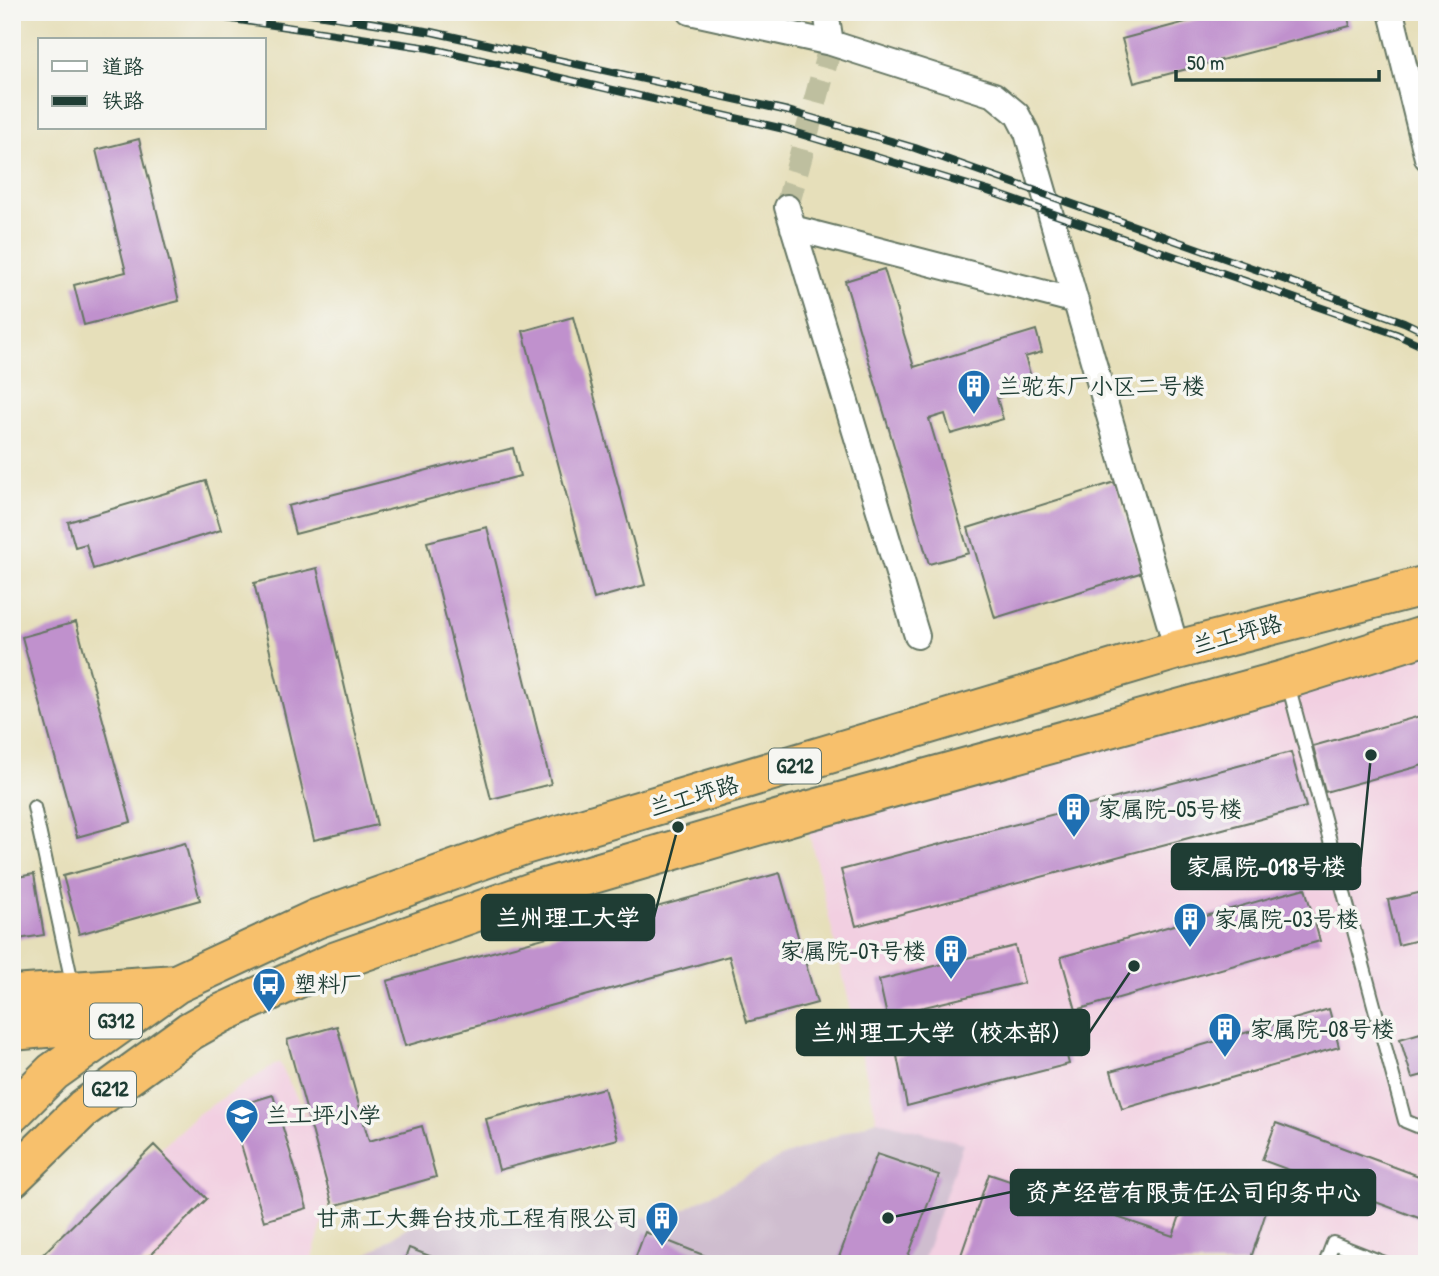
<svg xmlns="http://www.w3.org/2000/svg" width="1439" height="1276" viewBox="0 0 1439 1276" font-family="'Patrick Hand','LXGW WenKai TC',sans-serif">
<style>
.built{fill:#f2cfe1}
.industrial{fill:#cfbdcf}
.building{fill:#c091cd}
.lines{fill:none;stroke-linecap:round;stroke-linejoin:round}
.minor-tunnel{stroke:#bebf9f;stroke-width:24;stroke-dasharray:24 12;stroke-linecap:butt}
.service-casing{stroke:#657663;stroke-width:16}
.minor-casing{stroke:#657663;stroke-width:28}
.trunk-casing{stroke:#657663;stroke-width:42}
.service{stroke:#fff;stroke-width:12}
.minor{stroke:#fff;stroke-width:24}
.trunk{stroke:#f7c06c;stroke-width:38}
.rail-casing{stroke:#1f3d34;stroke-width:8}
.rail{stroke:#f6f6f2;stroke-width:5;stroke-dasharray:16;stroke-linecap:butt}
.labels{text-anchor:middle;stroke-width:7;stroke-linejoin:round;paint-order:stroke}
.shield{fill:#f6f6f2;stroke:#60746d;stroke-width:2}
.shield-label{font-size:21px;font-weight:bold;fill:#1f3d34}
.poi-label{font-size:23px;fill:#1f3d34;stroke:#f6f6f2;text-anchor:start}
.street-label{font-size:23px;fill:#1f3d34;stroke:#f6f6f2}
.leader{fill:none;stroke:#1f3d34;stroke-width:2.5}
.callout-dot{fill:#1f3d34;stroke:#f6f6f2;stroke-width:2.5}
.callout{fill:#1f3d34;stroke:#1f3d34;stroke-width:2.5}
.callout-label{font-size:24px;text-anchor:middle;font-weight:bold;fill:#fff}
</style>
<rect width="100%" height="100%" fill="#f6f6f2"/>
<filter id="ink" filterUnits="userSpaceOnUse"><feTurbulence type="fractalNoise" baseFrequency=".0143" numOctaves="2"/><feDisplacementMap in="SourceGraphic" scale="14" xChannelSelector="R" yChannelSelector="G"/><feConvolveMatrix kernelMatrix="1 2 1 2 8 2 1 2 1" color-interpolation-filters="sRGB"/></filter>
<filter id="wash" filterUnits="userSpaceOnUse"><feTurbulence type="fractalNoise" baseFrequency=".00686" numOctaves="4" result="noise"/><feDisplacementMap in="SourceGraphic" scale="28" xChannelSelector="R" yChannelSelector="G"/><feGaussianBlur stdDeviation="1.57" result="paint"/><feColorMatrix in="noise" values="0 0 0 0 0 0 0 0 0 0 0 0 0 0 0 0 0 1.4 0 .05"/><feComposite in="paint" operator="in"/></filter>
<g filter="url(#wash)">
<rect width="100%" height="100%" fill="#e6dfba"/>
<path class="built" d="M1427 637V1264H352L410 1226 500 1220 670 1217 781 1157 877 1120 804 812Z
M279 1062 337 1177 310 1264H31L199 1113Z"/>
<path class="industrial" d="M877 1120 963 1143 922 1264H352L410 1226 500 1220 670 1217 781 1157Z"/>
<g id="blocks">
<path class="building" d="M1223 12H1347L1350 26 1134 83 1122 39Z
M139 139 179 301 84 325 74 285 126 272 96 150Z
M884 269 914 367 1036 330 1042 352 1025 357 1034 387 997 398 1003 419 951 434 945 414 929 419 969 553 929 564 845 281Z
M573 317 645 585 594 599 523 331Z
M513 448 520 476 295 534 288 506Z
M206 481 221 530 93 569 86 544 75 547 68 522Z
M1115 482 1143 572 995 618 968 528Z
M487 527 551 784 491 799 427 542Z
M317 568 377 825 314 840 254 583Z
M76 622 131 822 77 837 22 637Z
M1427 714V764L1325 792 1313 746Z
M1291 752 1306 807 856 926 841 870Z
M185 843 200 900 79 934 63 876Z
M780 873 817 1003 747 1022 729 956 405 1046 387 981Z
M34 874 44 935 12 940V878Z
M1305 888 1320 941 1076 1010 1061 957Z
M1427 891V938L1398 945 1388 900Z
M1015 946 1024 983 887 1016 879 980Z
M1329 1009 1339 1047 1122 1109 1111 1071Z
M1058 1019 1069 1064 907 1106 897 1056Z
M337 1026 369 1141 422 1126 436 1177 333 1206 287 1040Z
M1427 1031V1074L1412 1078 1400 1039Z
M604 1088 618 1139 499 1170 486 1119Z
M273 1095 307 1208 264 1221 230 1108Z
M1276 1123 1427 1179V1221L1262 1160Z
M154 1145 207 1199 141 1264H33Z
M877 1154 939 1175 905 1264H850L838 1260Z
M989 1174 1173 1236 1191 1183 1267 1209 1249 1264H966L959 1261Z
M645 1232 726 1264H633Z
M409 1248 450 1264H403Z"/>
</g>
</g>
<g filter="url(#ink)">
<use href="#blocks" fill-opacity="0" stroke="#657663" stroke-width="2"/>
<g class="lines">
<path class="minor-tunnel" d="M787 207 831 43"/>
<defs>
<path id="service" d="M1288 684 1405 1121 1427 1130
M34 807 73 987
M1325 1264 1333 1243 1387 1264"/>
<path id="minor" d="M690 12 831 43
M826 12 831 43 994 95 1017 114 1027 133 1177 650
M1391 12 1427 158
M787 207 917 636
M793 228 1076 301"/>
<path id="trunk" d="M12 995 176 984
M12 1031 124 1021
M12 1113 53 1072 176 984 316 919 521 846 1177 650 1427 585
M12 1178 84 1108 190 1031 220 1014 334 962 535 891 804 812 1287 679 1427 635"/>
</defs>
<use href="#service" class="service-casing"/>
<use href="#minor" class="minor-casing"/>
<use href="#trunk" class="trunk-casing"/>
<use href="#service" class="service"/>
<use href="#minor" class="minor"/>
<use href="#trunk" class="trunk"/>
<defs>
<path id="rail" d="M185 12 429 48 784 129 988 191 1396 334 1427 348
M304 12 432 32 788 111 915 148 1404 322 1427 333"/>
</defs>
<use href="#rail" class="rail-casing"/>
<use href="#rail" class="rail"/>
</g>
</g>
<defs>
<symbol id="building-pin" viewBox="-11 -11 22 30"><path d="M0 17L-7.5 6A9.5 9.5 0 1 1 7.5 6Z" fill="#1f6fb2" stroke="#f6f6f2"/><path d="M-4-6H4V6H1V3H-1V6H-4ZM-2.5-4.3h1.7v1.8h-1.7ZM.8-4.3h1.7v1.8H.8ZM-2.5-1h1.7V.8h-1.7ZM.8-1h1.7V.8H.8Z" fill="#fff"/></symbol>
<symbol id="bus-pin" viewBox="-11 -11 22 30"><path d="M0 17L-7.5 6A9.5 9.5 0 1 1 7.5 6Z" fill="#1f6fb2" stroke="#f6f6f2"/><path d="M-5-6H5V4H4V6H2V4H-2V6H-4V4H-5ZM-3.5-4V0h7V-4ZM-3.5 1.2v1.5H-2V1.2ZM2 1.2v1.5H3.5V1.2Z" fill="#fff"/></symbol>
<symbol id="school-pin" viewBox="-11 -11 22 30"><path d="M0 17L-7.5 6A9.5 9.5 0 1 1 7.5 6Z" fill="#1f6fb2" stroke="#f6f6f2"/><path d="M0-5L7-2L0 1L-7-2ZM-4 1L0 2.5L4 1V4Q0 6-4 4Z" fill="#fff"/></symbol>
</defs>
<g fill-rule="evenodd">
<use href="#building-pin" x="955" y="367" width="38" height="52"/>
<use href="#building-pin" x="1055" y="790" width="38" height="52"/>
<use href="#building-pin" x="1171" y="900" width="38" height="52"/>
<use href="#building-pin" x="932" y="932" width="38" height="52"/>
<use href="#bus-pin" x="250" y="965" width="38" height="52"/>
<use href="#building-pin" x="1206" y="1010" width="38" height="52"/>
<use href="#school-pin" x="223" y="1096" width="38" height="52"/>
<use href="#building-pin" x="643" y="1199" width="38" height="52"/>
</g>
<g class="labels">
<g class="shield">
<rect x="769" y="748.5" width="52" height="35" rx="5"/>
<rect x="90" y="1003.5" width="52" height="35" rx="5"/>
<rect x="84" y="1071.5" width="52" height="35" rx="5"/>
</g>
<g class="shield-label">
<text x="795" y="773">G212</text>
<text x="116" y="1028">G312</text>
<text x="110" y="1096">G212</text>
</g>
<g class="poi-label">
<text x="998" y="394">兰驼东厂小区二号楼</text>
<text x="1098" y="817">家属院-05号楼</text>
<text x="1214" y="927">家属院-03号楼</text>
<text x="926" y="959" text-anchor="end">家属院-07号楼</text>
<text x="294" y="992">塑料厂</text>
<text x="1250" y="1037">家属院-08号楼</text>
<text x="266" y="1123">兰工坪小学</text>
<text x="638" y="1226" text-anchor="end">甘肃工大舞台技术工程有限公司</text>
</g>
<g class="street-label">
<text transform="translate(1237 634) rotate(-15)" y="8">兰工坪路</text>
<text transform="translate(694 796) rotate(-16)" y="8">兰工坪路</text>
</g>
</g>
<path class="leader" d="M1371 755L1360 867M678 827L654 917M1134 966L1089 1033M888 1218L1011 1192"/>
<g class="callout-dot">
<circle cx="1371" cy="755" r="7"/>
<circle cx="678" cy="827" r="7"/>
<circle cx="1134" cy="966" r="7"/>
<circle cx="888" cy="1218" r="7"/>
</g>
<g class="callout">
<rect x="1172" y="844" width="188" height="45" rx="7"/>
<rect x="482" y="895" width="172" height="45" rx="7"/>
<rect x="797" y="1010" width="292" height="45" rx="7"/>
<rect x="1011" y="1170" width="364" height="45" rx="7"/>
</g>
<g class="callout-label">
<text x="1266" y="875">家属院-018号楼</text>
<text x="568" y="926">兰州理工大学</text>
<text x="943" y="1041">兰州理工大学（校本部）</text>
<text x="1193" y="1201">资产经营有限责任公司印务中心</text>
</g>
<rect width="1439" height="1276" fill="none" stroke="#f6f6f2" stroke-width="42"/>
<rect x="38" y="38" width="228" height="91" fill="#f6f6f2" stroke="#a0aca6" stroke-width="2"/>
<rect x="52" y="61" width="35" height="10" fill="#ffffff" stroke="#a0aca6" stroke-width="2"/>
<text x="102" y="74" font-size="21" fill="#1f3d34">道路</text>
<rect x="52" y="96" width="35" height="10" fill="#1f3d34" stroke="#a0aca6" stroke-width="2"/>
<text x="102" y="108" font-size="21" fill="#1f3d34">铁路</text>
<path d="M1176 70v10h203v-10" fill="none" stroke="#1f3d34" stroke-width="3.5"/>
<text x="1187" y="70" font-size="21" fill="#1f3d34" stroke="#f6f6f2" stroke-width="5" paint-order="stroke">50 m</text>
</svg>
